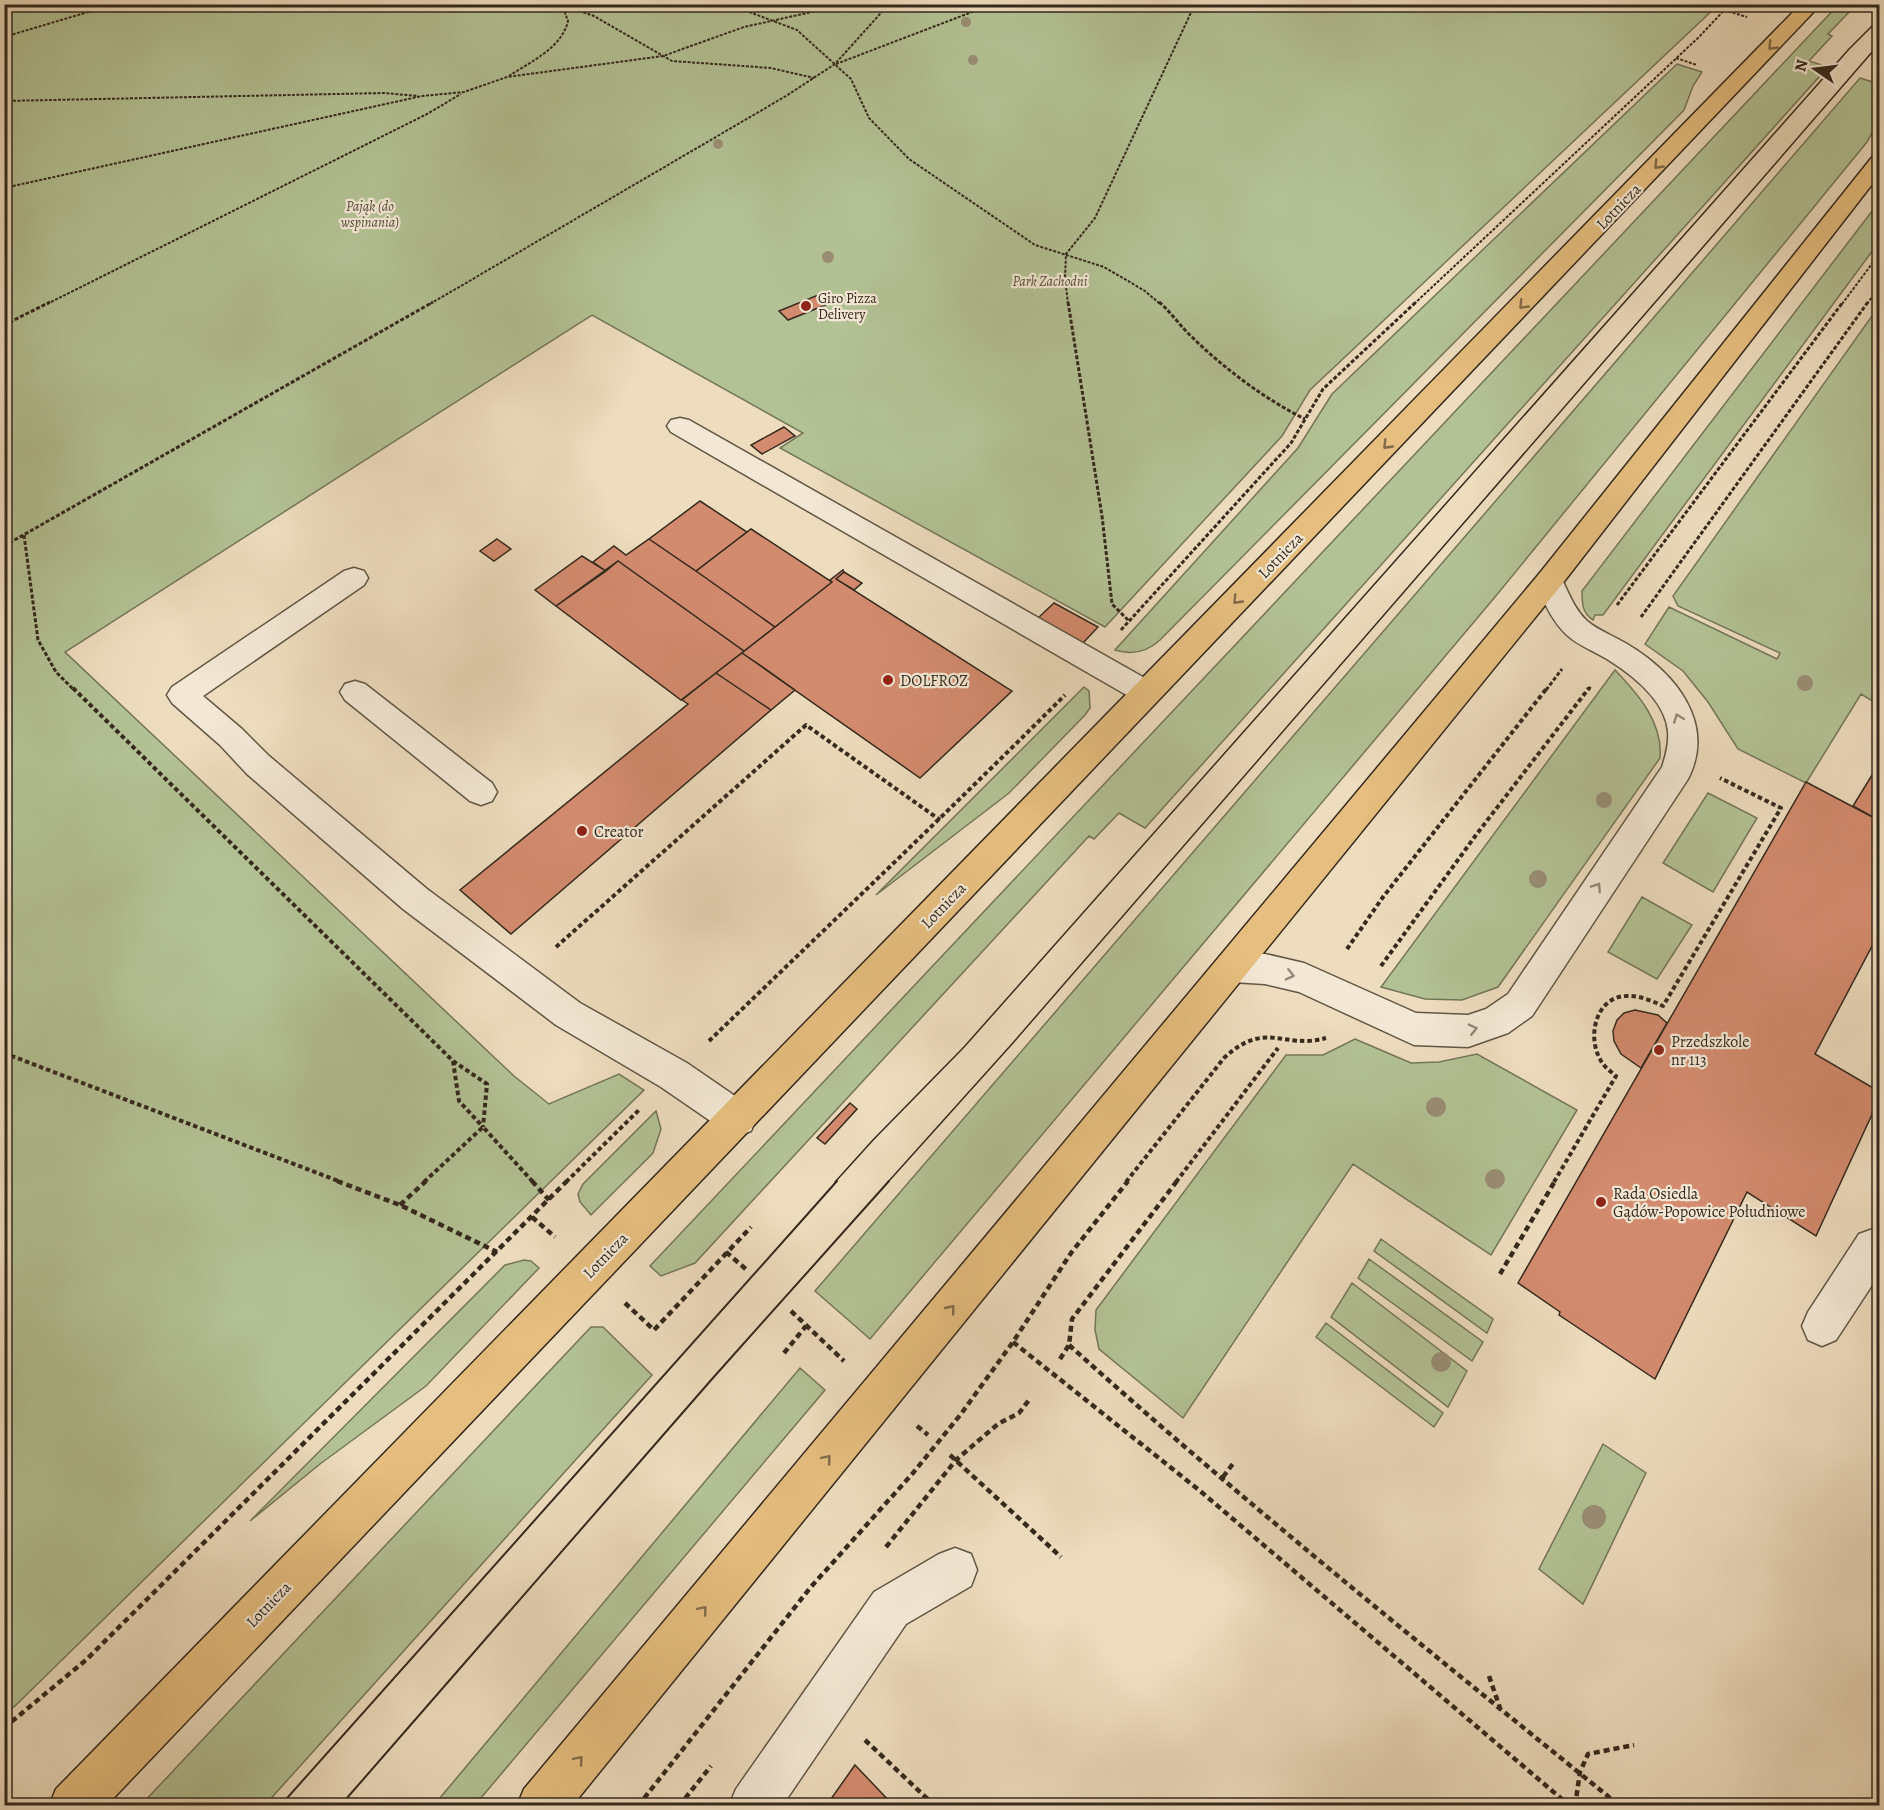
<svg xmlns="http://www.w3.org/2000/svg" width="1884" height="1810" viewBox="0 0 1884 1810" font-family="Alegreya,serif">
<style>
.green{fill:#b3c295;stroke:#747658;stroke-width:1.5}
.building{fill:#d38b6f;stroke:#34291c;stroke-width:1.5}
.lines{fill:none;stroke-linecap:round;stroke-linejoin:round}
.service-casing{stroke:#625644;stroke-width:3}
.primary-casing{stroke:#34291c;stroke-width:3}
.path-far3{stroke:#34291c;stroke-width:2;stroke-dasharray:3 1.5;stroke-linecap:butt}
.path-far2{stroke:#34291c;stroke-width:3;stroke-dasharray:4 2;stroke-linecap:butt}
.path-far1{stroke:#34291c;stroke-width:4;stroke-dasharray:4.5 3;stroke-linecap:butt}
.path{stroke:#34291c;stroke-width:4.5;stroke-dasharray:6 4;stroke-linecap:butt}
.service{fill:#f3e8d5;fill-rule:evenodd}
.primary{fill:#e6be7f;fill-rule:evenodd}
.tram-far1{stroke:#34291c;stroke-width:1.5}
.tram{stroke:#34291c;stroke-width:2}
.tree{fill:#998e75}
.oneway{stroke:#846c49}
.oneway2{stroke:#948878}
.poi-dot{fill:#8f2418;stroke:#f3e8d5;stroke-width:2}
.labels{text-anchor:middle;stroke-width:4.5;stroke-linejoin:round;paint-order:stroke}
.far-park-label{font-size:14px;font-style:italic;fill:#544f3a;stroke:#f3e8d5}
.far-poi-label{font-size:14px;fill:#34291c;stroke:#f3e8d5;text-anchor:start}
.street-label{font-size:16px;fill:#34291c;stroke:#f3e8d5}
.poi-label{font-size:16px;fill:#34291c;stroke:#f3e8d5;text-anchor:start}
</style>
<rect width="100%" height="100%" fill="#eddcbe"/>
<filter id="stains"><feTurbulence type="fractalNoise" baseFrequency=".00333" numOctaves="4"/><feColorMatrix values="0 0 0 0 .2 0 0 0 0 .09 0 0 0 0 .02 0 0 0 .5 -.17"/></filter>
<radialGradient id="worn" r=".72"><stop offset=".6" stop-color="#630" stop-opacity="0"/><stop offset="1" stop-color="#630" stop-opacity=".3"/></radialGradient>
<path class="green" d="M1839 4 1856 5 1828 34 1832 36 1809 61 1828 67 1145 828 1119 813 1094 839 1089 836 695 1263 661 1276 650 1266Z
M5 5H1718L1310 390 1282 436 1105 627 780 448 803 433 592 315 65 652 514 1076 549 1104 619 1074 644 1090 15 1706 5 1714Z
M1677 64 1702 72 1693 86 1684 110 1160 640C1147 652 1131 655 1115 650L1298 448 1332 394Z
M1860 78 1879 84V120L1867 142 1495 597 870 1339 815 1291Z
M1879 202V242L1603 615H1595L1593 620C1582 613 1582 603 1582 591Z
M1879 306V705L1861 694 1806 783 1738 749 1708 702 1683 671 1645 644 1669 607 1777 659 1780 653 1678 606 1673 596Z
M1615 670C1639 695 1663 723 1660 758L1498 987 1462 1000 1425 999 1381 987Z
M1084 687 1089 691 1090 708 1085 715 1009 793 876 895Z
M1708 793 1757 818 1713 892 1663 863Z
M1642 897 1692 925 1657 979 1608 952Z
M1355 1039 1411 1063 1439 1062 1477 1054 1577 1110 1491 1255 1353 1164 1183 1418 1099 1349 1095 1330 1096 1310 1286 1055H1323Z
M656 1111 661 1129 653 1153 591 1215 580 1202 578 1194 583 1184Z
M1381 1239 1493 1319 1487 1333 1374 1251Z
M1369 1259 1483 1342 1472 1361 1358 1278Z
M524 1260 531 1261 539 1268 426 1386 320 1464 250 1521 505 1265Z
M1352 1283 1467 1371 1448 1407 1331 1317Z
M1326 1323 1443 1413 1434 1427 1316 1337Z
M591 1327H603L652 1375 265 1805H141Z
M800 1368 825 1390 475 1805H434Z
M1603 1444 1646 1473 1583 1604 1539 1569Z"/>
<path class="building" d="M823 293 833 302 788 320 779 311Z
M784 427 795 436 762 454 751 445Z
M700 501 747 532 696 571 649 539Z
M751 529 832 582 775 627 696 571Z
M497 539 511 549 494 561 480 551Z
M649 539 696 571 775 627 744 651 618 561 606 571 593 562 614 546 626 555Z
M582 556 606 571 556 606 535 590Z
M618 561 744 651 681 700 556 606Z
M843 570 844 572 836 579 1012 691 920 778 742 653 832 582 830 580Z
M844 572 862 583 854 590 836 579Z
M1054 603 1098 627 1083 643 1038 618Z
M742 653 767 670 795 690 771 710 716 673Z
M716 673 771 710 511 934 460 890 688 704 682 700Z
M1880 762V821L1853 806Z
M1806 782 1880 821V931L1815 1054 1880 1092V1097L1816 1236 1747 1192 1655 1379 1559 1315 1560 1312 1518 1283Z
M1635 1010 1658 1015 1667 1023 1641 1068 1621 1054 1614 1041 1613 1031 1617 1020 1624 1013Z
M850 1103 857 1109 825 1144 817 1138Z
M855 1765 894 1806H826Z"/>
<g class="lines">
<defs>
<path id="service" d="M680 418 689 420 1157 685 1162 693 1157 701 1147 704 1137 701 671 432 667 426 671 420Z
M354 568 364 571 368 578 364 585 203 696 242 729 269 756 427 889 580 1003 687 1063 751 1107 756 1119 751 1131 738 1136 725 1131 661 1087 556 1025 403 909 247 774 220 745 172 703 167 695 172 687 344 571Z
M1549 571 1559 574C1568 590 1573 608 1587 621 1599 631 1614 636 1627 644 1674 672 1717 722 1688 779L1532 1016 1508 1033 1468 1047 1414 1045 1299 992 1265 984 1232 982 1220 978 1215 967 1220 956 1232 952 1265 954 1304 963 1416 1013 1468 1015 1486 1009 1508 994 1662 767C1666 755 1669 743 1668 731 1665 700 1631 674 1607 659 1594 651 1579 646 1568 636 1552 622 1543 600 1535 581L1539 574Z
M355 681 365 684 492 783 497 792 492 801 481 805 470 801 345 700 340 692 345 684Z
M1873 1229 1880 1231V1273L1836 1340 1822 1346 1808 1340 1802 1326 1808 1312 1859 1234Z
M955 1548 971 1554 977 1570 971 1586 906 1624 782 1806H729L736 1789 874 1592 939 1554Z"/>
<path id="primary" d="M1801 4H1821L106 1806H49L56 1789Z
M1880 154V174L1559 588 572 1806H517L524 1789 1539 574 1873 156Z"/>
</defs>
<use href="#service" class="service-casing"/>
<use href="#primary" class="primary-casing"/>
<path class="path-far3" d="M728 4 797 30 851 79 869 118 909 159 1035 245 1104 267 1145 291 1160 304
M562 5 594 16 672 61 771 68 814 78
M1724 10 1747 17
M4 37 115 4
M1676 58 1697 65
M836 64 993 4
M509 76C530 62 562 48 568 21L562 5
M4 101 384 93 418 96
M4 188 422 96 464 92 507 77 663 56 744 27 848 4
M47 304 427 114 461 94
M430 304 786 96 835 64 889 4
M1068 304 1065 278 1066 254 1095 218 1195 4
M1414 304 1699 37 1730 4
M1842 304 1880 253
M1867 304 1880 286"/>
<path class="path-far2" d="M1068 302 1102 516 1112 604 1128 620
M1159 302C1171 312 1179 325 1191 336 1222 367 1266 400 1305 419
M4 325 50 302
M24 535 38 640 56 672 74 690
M4 546 433 302
M1617 605 1843 302
M1641 617 1868 302
M1121 630 1291 443 1323 389 1416 302
M1546 690 1562 669
M1588 690 1591 686"/>
<path class="path-far1" d="M73 688 453 1061 487 1084 483 1127
M556 947 806 725 940 820
M1347 949 1383 897 1547 688
M1381 966 1476 835 1589 688
M709 1041C828 926 948 812 1065 695
M4 1053 341 1182
M453 1061 459 1101 483 1127
M424 1182 483 1127 533 1182
M566 1182 640 1109
M1126 1182 1224 1058C1266 1019 1283 1050 1326 1038
M1176 1182 1278 1048
M1554 1182 1616 1076C1610 1071 1603 1066 1600 1059 1587 1036 1596 997 1626 996 1639 995 1652 1001 1663 1006L1781 808 1720 778"/>
<path class="path" d="M337 1181 400 1205 497 1252
M532 1181 549 1200
M400 1205 426 1181
M532 1217 555 1237
M726 1252 748 1271
M1500 1274 1555 1181
M625 1303 654 1330 751 1227
M791 1311 844 1361
M1013 1342 1199 1490 1570 1806
M1069 1345C1247 1505 1434 1655 1620 1806
M784 1353 806 1326
M1060 1359 1069 1345 1072 1319 1177 1181
M917 1426 928 1435
M950 1455 1061 1557
M1223 1477 1235 1461
M886 1547 956 1460 998 1424 1019 1413 1029 1400
M1489 1676 1500 1708
M4 1728 86 1660 567 1181
M865 1740 935 1806
M638 1806 810 1588 913 1473 961 1414 1013 1342 1071 1253 1128 1181
M679 1806 711 1766
M1575 1806 1580 1772 1588 1754 1634 1745"/>
<use href="#service" class="service"/>
<use href="#primary" class="primary"/>
<path class="tram-far1" d="M835 1182 873 1140 964 1047 1849 49 1880 18
M888 1182 1012 1044 1880 43"/>
<path class="tram" d="M280 1806 837 1181
M340 1806 712 1379 889 1181"/>
</g>
<g class="tree">
<circle cx="966" cy="22" r="5"/>
<circle cx="973" cy="60" r="5"/>
<circle cx="718" cy="144" r="5"/>
<circle cx="828" cy="257" r="6"/>
<circle cx="1805" cy="683" r="8"/>
<circle cx="1604" cy="800" r="8"/>
<circle cx="1538" cy="879" r="9"/>
<circle cx="1436" cy="1107" r="10"/>
<circle cx="1495" cy="1179" r="10"/>
<circle cx="1441" cy="1362" r="10"/>
<circle cx="1594" cy="1517" r="12"/>
</g>
<defs><path id="oneway-chevron" d="M-2-3.5L2.5 0L-2 3.5" fill="none" stroke-width="1.6" stroke-linecap="round" stroke-linejoin="round" transform="scale(1.5)"/></defs>
<g class="oneway">
<use href="#oneway-chevron" transform="translate(1772 46) rotate(134)"/>
<use href="#oneway-chevron" transform="translate(1658 165) rotate(134)"/>
<use href="#oneway-chevron" transform="translate(1523 305) rotate(134)"/>
<use href="#oneway-chevron" transform="translate(1387 445) rotate(134)"/>
<use href="#oneway-chevron" transform="translate(1237 600) rotate(134)"/>
<use href="#oneway-chevron" transform="translate(951 1309) rotate(-51)"/>
<use href="#oneway-chevron" transform="translate(827 1459) rotate(-50)"/>
<use href="#oneway-chevron" transform="translate(703 1610) rotate(-50)"/>
<use href="#oneway-chevron" transform="translate(579 1760) rotate(-50)"/>
</g>
<g class="oneway2">
<use href="#oneway-chevron" transform="translate(1678 718) rotate(-111)"/>
<use href="#oneway-chevron" transform="translate(1597 887) rotate(-57)"/>
<use href="#oneway-chevron" transform="translate(1290 975) rotate(13)"/>
<use href="#oneway-chevron" transform="translate(1473 1029) rotate(-13)"/>
</g>
<g class="poi-dot">
<circle cx="806" cy="306" r="6"/>
<circle cx="888" cy="680" r="6"/>
<circle cx="582" cy="831" r="6"/>
<circle cx="1659" cy="1050" r="6"/>
<circle cx="1601" cy="1202" r="6"/>
</g>
<g class="labels">
<g class="far-park-label">
<text x="370" y="211">Pająk (do<tspan x="370" dy="16">wspinania)</tspan></text>
<text x="1050" y="286">Park Zachodni</text>
</g>
<g class="far-poi-label">
<text x="818" y="303">Giro Pizza<tspan x="818" dy="16">Delivery</tspan></text>
</g>
<g class="street-label">
<text transform="translate(1618 206) rotate(-46)" y="6">Lotnicza</text>
<text transform="translate(1280 555) rotate(-46)" y="6">Lotnicza</text>
<text transform="translate(943 905) rotate(-46)" y="6">Lotnicza</text>
<text transform="translate(605 1255) rotate(-46)" y="6">Lotnicza</text>
<text transform="translate(268 1604) rotate(-46)" y="6">Lotnicza</text>
</g>
<g class="poi-label">
<text x="900" y="686">DOLFROZ</text>
<text x="594" y="837">Creator</text>
<text x="1671" y="1047">Przedszkole<tspan x="1671" dy="18">nr 113</tspan></text>
<text x="1613" y="1199">Rada Osiedla<tspan x="1613" dy="18">Gądów-Popowice Południowe</tspan></text>
</g>
</g>
<rect width="1884" height="1810" fill="none" stroke="#eddcbe" stroke-width="24"/>
<rect x="6" y="6" width="1872" height="1798" fill="none" stroke="#34291c" stroke-width="3"/>
<rect x="12" y="12" width="1860" height="1786" fill="none" stroke="#34291c" stroke-width="1.5"/>
<g transform="translate(1815 69) rotate(284)" stroke="#f3e8d5" stroke-width="4.5" paint-order="stroke">
<path d="M0-4.5L10 22L0 15L-10 22Z" fill="#34291c"/>
<text y="-9" font-size="16" font-weight="bold" text-anchor="middle" fill="#34291c">N</text>
</g>
<rect width="100%" height="100%" filter="url(#stains)"/>
<rect width="100%" height="100%" fill="url(#worn)"/>
</svg>
